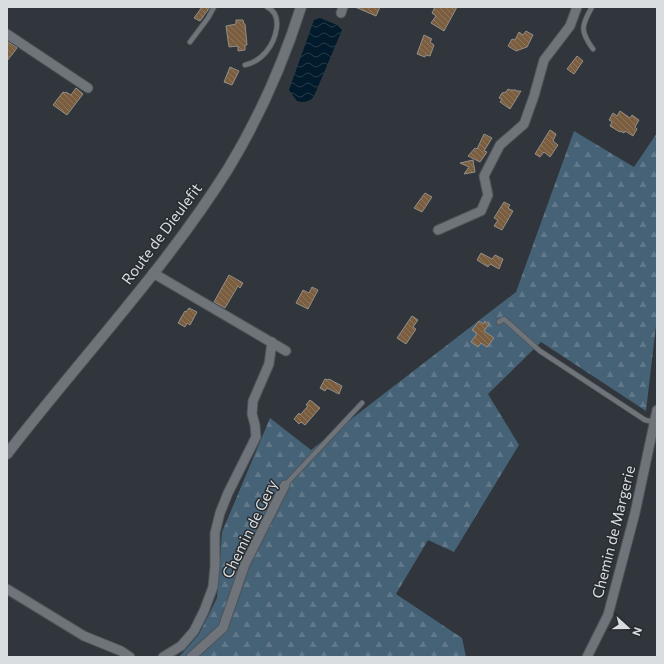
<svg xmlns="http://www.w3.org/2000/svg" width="664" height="664" viewBox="0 0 664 664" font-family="Commissioner,sans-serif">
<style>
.forest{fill:url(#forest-firs)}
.water{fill:url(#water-waves)}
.building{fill:url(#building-back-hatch);stroke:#948e88}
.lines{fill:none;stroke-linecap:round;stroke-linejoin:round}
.service-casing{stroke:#4e5357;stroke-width:6}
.minor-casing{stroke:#4e5357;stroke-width:11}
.secondary-casing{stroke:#4e5357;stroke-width:12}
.service{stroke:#6e7479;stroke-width:4.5}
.minor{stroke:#6e7479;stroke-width:9}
.secondary{stroke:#6e7479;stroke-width:10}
.labels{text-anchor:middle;stroke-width:3;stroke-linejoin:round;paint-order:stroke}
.street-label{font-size:15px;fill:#dadde0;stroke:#262c30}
</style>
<defs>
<pattern id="forest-firs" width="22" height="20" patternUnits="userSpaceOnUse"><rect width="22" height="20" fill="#466276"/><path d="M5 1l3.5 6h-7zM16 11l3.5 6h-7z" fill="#607889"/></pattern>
<pattern id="water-waves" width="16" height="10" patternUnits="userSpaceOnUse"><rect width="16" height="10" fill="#011b2c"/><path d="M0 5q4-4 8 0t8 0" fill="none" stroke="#253c4a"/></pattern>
<pattern id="building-back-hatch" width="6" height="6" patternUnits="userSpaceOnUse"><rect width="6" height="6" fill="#7b5e3f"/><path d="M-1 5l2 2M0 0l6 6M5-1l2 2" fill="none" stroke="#8d755a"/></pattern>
</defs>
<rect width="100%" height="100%" fill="#30363b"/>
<path class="forest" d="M574 131 634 167 657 133V317L646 411 541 342 488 394 519 445 454 552 428 540 396 594 462 638 466 657H179L199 634 217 598 222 532 270 418 311 450 516 292Z"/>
<path class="water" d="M320 18 337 25 342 30 314 96C310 102 303 103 297 101L289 90 314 20Z"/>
<path class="building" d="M202 7H210L200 21 194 18Z
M355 7H380L376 16Z
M435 7H457L444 31 431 23 436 16 432 13Z
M236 20H243L244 24H245L247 45H245V50L238 51V46L229 47 226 26 236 24Z
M526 31 533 35 527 47 516 51 508 46 512 39 515 40 519 32 523 35Z
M424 35 432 39 430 42 434 45 430 56 426 55 425 57 417 54Z
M7 41 17 48 7 61Z
M577 56 583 61 574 74 567 69Z
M230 67 239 71 232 85 224 82Z
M76 88 83 94 67 115 53 105 63 92 65 93 66 92 71 95Z
M508 89 510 90H516V91H521L510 109 500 102 502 99 499 98 502 93 506 92Z
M620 111 630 118 632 115 639 120 635 127 637 129 633 136 625 131 624 133 620 131V132L610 126 612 122 609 120 613 113 617 116Z
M550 130 556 134 553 141 558 145 550 157 544 152 540 157 535 154Z
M484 134 492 138 484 151 487 152 480 162 468 156 475 148 477 149Z
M473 160 475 172 464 174 469 167 460 163Z
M425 193 432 197 422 212 414 208Z
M504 202 510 205 508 208 513 211 502 230 494 226 498 220 494 218Z
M481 253 492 259 495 255 503 259 499 269 490 264 488 267 477 260Z
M229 275 243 283 240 288 238 286 225 308 214 302Z
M312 287 318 290 308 309 296 303 303 290 309 293Z
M189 308 197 312 190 325 187 323 185 327 178 323 185 311 186 312Z
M412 316 418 320 413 327 416 329 406 344 397 338Z
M479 321 483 324 485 321 489 324 484 331 494 338 487 347 481 343 478 347 471 342 477 334 472 330Z
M325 379 328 380 329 379 342 386 339 394 327 388 325 391 320 388Z
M310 400 320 408 305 425 301 422 299 424 294 419 299 413 300 415 308 406 306 405Z"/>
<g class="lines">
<defs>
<path id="service" d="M592 7C581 26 580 31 593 49
M190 42 208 18 214 7
M245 65C254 63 260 59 266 52 276 40 284 15 267 7
M499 322 504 319 540 351 645 420 654 422
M285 485 362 403"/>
<path id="minor" d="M341 13 343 7
M7 34 88 88
M438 230 481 211 488 195 484 176 500 145 524 124 534 96 544 60 570 26 577 7
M153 273 286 351
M7 589 84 636 121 651 130 657
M163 657 181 646 194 631 204 611 213 587 215 566V533L220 513 228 493 256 437 255 425 252 414 253 401 269 364 272 342
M191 657 223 628 245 564 285 485
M587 657 608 615 635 513 657 410"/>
<path id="secondary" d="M7 454C80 359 164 271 228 169 259 118 283 64 301 7"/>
</defs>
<use href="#service" class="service-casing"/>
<use href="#minor" class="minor-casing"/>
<use href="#secondary" class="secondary-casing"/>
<use href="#service" class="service"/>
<use href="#minor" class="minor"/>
<use href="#secondary" class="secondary"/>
</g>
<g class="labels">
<g class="street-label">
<text transform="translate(162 234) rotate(-53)" y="5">Route de Dieulefit</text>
<text transform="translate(250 529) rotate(-64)" y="5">Chemin de Gery</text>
<text transform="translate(614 532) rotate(-76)" y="5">Chemin de Margerie</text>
</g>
</g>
<rect width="664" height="664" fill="none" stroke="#dadde0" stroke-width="16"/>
<g transform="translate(628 628) rotate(111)" stroke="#262c30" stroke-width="3" paint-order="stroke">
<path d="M0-3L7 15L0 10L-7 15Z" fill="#dadde0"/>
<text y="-6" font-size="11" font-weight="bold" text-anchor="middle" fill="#dadde0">N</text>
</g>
</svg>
